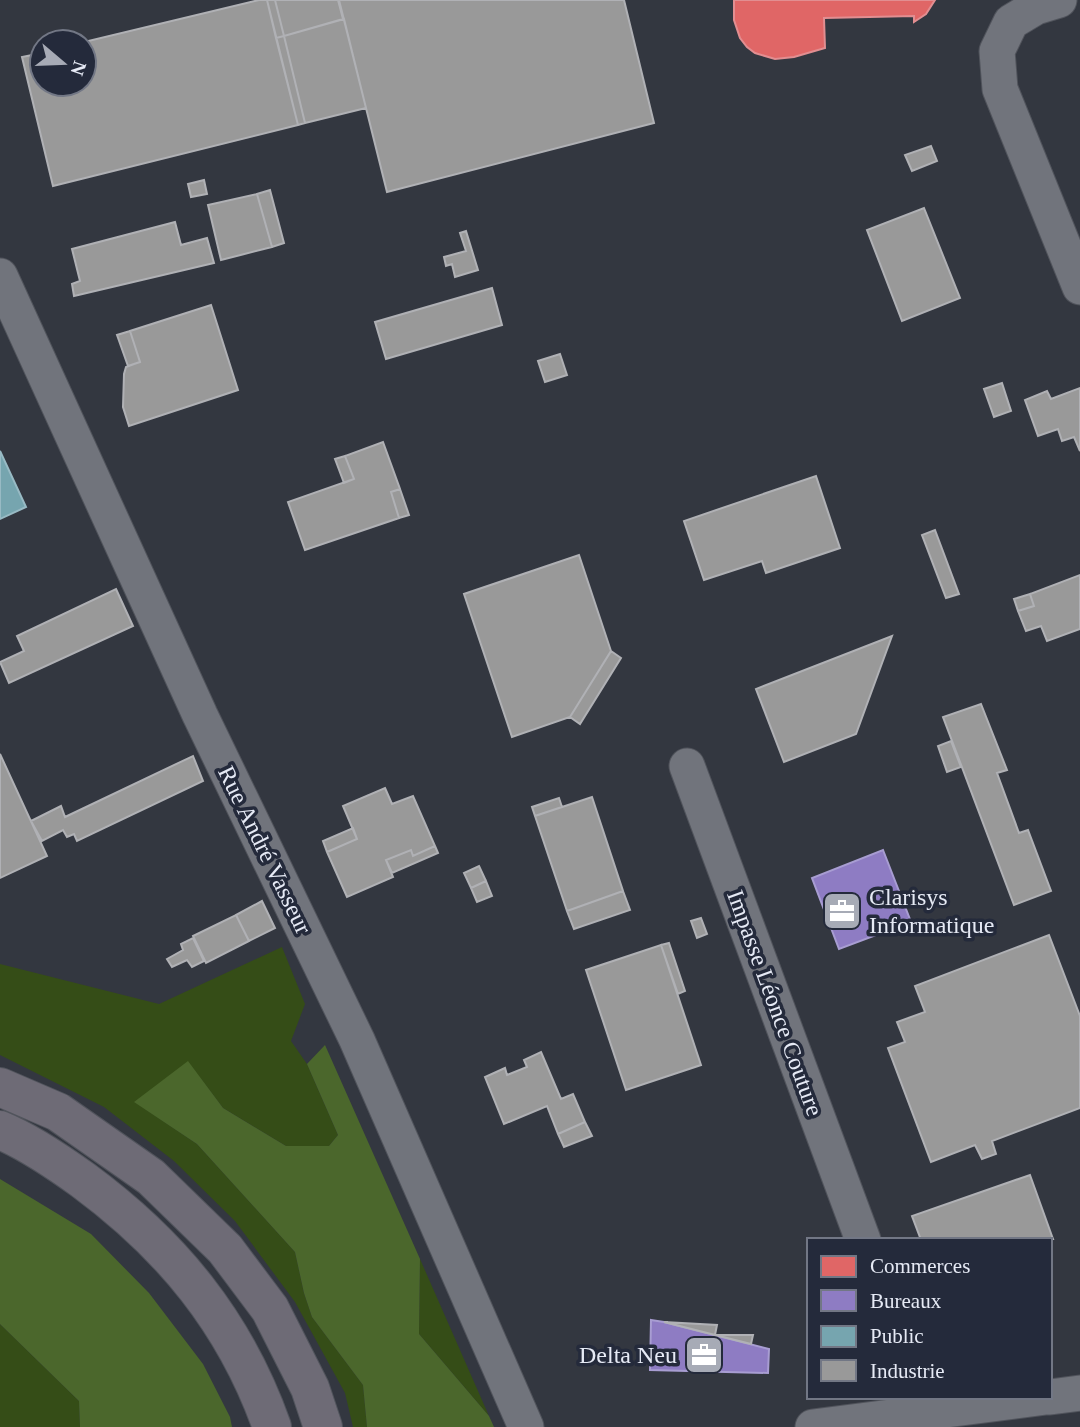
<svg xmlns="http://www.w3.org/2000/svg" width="1080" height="1427" viewBox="0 0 1080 1427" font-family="Georgia,serif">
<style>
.green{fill:#354d17}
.forest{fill:#4b672c}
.shops{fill:#e06666;stroke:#e28e91;stroke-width:2}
.offices{fill:#8e7cc3;stroke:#a89dd2;stroke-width:2}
.public{fill:#76a5af;stroke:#98bac4;stroke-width:2}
.industry{fill:#999;stroke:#b0b1b5;stroke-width:2}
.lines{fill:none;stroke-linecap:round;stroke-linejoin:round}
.minor-casing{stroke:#51545c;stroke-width:37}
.highway-casing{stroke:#51545c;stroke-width:40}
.minor{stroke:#71747c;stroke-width:35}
.highway{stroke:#6e6b76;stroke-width:38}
.labels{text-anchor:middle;stroke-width:7;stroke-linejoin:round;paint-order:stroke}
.street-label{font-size:24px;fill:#e6eaf5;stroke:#242a3b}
.poi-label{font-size:24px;fill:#e6eaf5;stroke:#242a3b;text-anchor:start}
</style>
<rect width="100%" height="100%" fill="#333740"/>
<path class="green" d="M282 947 305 1004 291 1041 307 1064 338 1135 329 1146H286L223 1108 188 1062 135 1102 197 1144 295 1252 304 1293 312 1317 363 1385 367 1427H353L345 1393 295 1302 235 1221 174 1161 104 1107 0 1055V964L159 1004Z
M420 1259 489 1416 419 1334Z
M0 1324 79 1401 80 1427H0Z"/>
<path class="forest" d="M325 1045 420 1259 419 1334 489 1416 494 1427H367L363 1385 312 1317 304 1293 295 1252 197 1144 134 1102 188 1061 223 1108 286 1146H329L338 1135 307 1064Z
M0 1179 91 1234 149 1293 203 1364 230 1417 232 1427H80L79 1401 0 1324Z"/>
<path class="shops" d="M734 0H935L926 14 914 22V16L824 18 825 48 794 57 775 59 755 53 747 47 740 38 734 20Z"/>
<path class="offices" d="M883 850 911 922 839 949 812 878Z
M651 1320 664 1322 769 1349 768 1373 650 1370Z"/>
<path class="public" d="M0 451 26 507 0 519Z"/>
<path class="industry" d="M259 0H267L298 125 53 186 22 57 42 53V84H84V42Z
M267 0H275L284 36 276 38Z
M275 0H338L343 19 284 36Z
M339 0H624L654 123 387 192Z
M344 19 366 108 305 123 284 36Z
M284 36 305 123 298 125 276 38Z
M931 146 937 161 912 171 905 155Z
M204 180 207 194 191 197 188 184Z
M270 190 284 243 272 247 257 194Z
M257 194 272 247 221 260 208 205Z
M924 208 960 298 902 321 867 230Z
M175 222 181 245 207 238 214 263 74 296 72 284 80 281 72 249Z
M466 231 478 270 455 277 452 264 446 266 444 257 466 251 460 233Z
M492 288 502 325 386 359 375 322Z
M211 305 238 390 129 426 123 407 124 374 126 367 140 362 130 331Z
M130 331 140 362 128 366 117 335Z
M560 354 567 375 545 382 538 361Z
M1002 383 1011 411 994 417 984 389Z
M1080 388V451L1074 437 1062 441 1058 429 1038 436 1025 400 1047 391 1051 399Z
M383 442 400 489 391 492 399 518 305 550 288 502 354 479 345 456Z
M345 456 354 479 344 483 335 459Z
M816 476 840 548 766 573 762 561 704 580 684 521Z
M400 489 409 515 399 518 391 492Z
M935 530 959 594 946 598 922 535Z
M579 555 611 651 570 717 512 737 464 594Z
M1080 575V629L1047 641 1041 626 1026 631 1018 611 1034 606 1030 594Z
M116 589 133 626 9 683 0 662 24 651 17 636Z
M1030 594 1034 606 1018 611 1014 599Z
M892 636 856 734 784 762 756 689Z
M611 651 621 658 580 724 570 717Z
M981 704 1007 770 997 773 1019 833 1028 830 1051 891 1014 905 943 717Z
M951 741 961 767 947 772 938 746Z
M0 754 47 856 0 878Z
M193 756 203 781 77 841 74 834 67 837 63 830 42 841 31 821 61 806 65 817Z
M385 788 392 804 413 796 435 846 413 856 411 850 386 860 393 877 347 897 327 852 357 839 343 806Z
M592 797 623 891 567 911 535 816Z
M559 798 562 807 535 816 532 807Z
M353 828 357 839 327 852 323 841Z
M435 846 438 853 392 873 386 860 411 850 413 856Z
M479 866 486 881 471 888 464 873Z
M486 881 492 896 477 902 471 888Z
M623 891 630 910 574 929 567 911Z
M262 901 275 928 249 941 236 915Z
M236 915 249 941 206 963 193 936Z
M701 918 707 934 697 938 691 921Z
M1049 935 1080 1016V1108L992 1141 996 1154 982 1159 975 1145 931 1162 888 1048 905 1042 897 1022 925 1012 915 986Z
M193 938 204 961 192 967 187 960 172 967 167 959 183 950 181 944Z
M669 943 685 991 678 994 661 945Z
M661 945 701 1065 626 1090 586 970Z
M541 1052 561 1099 573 1094 585 1122 558 1134 547 1106 504 1124 485 1077 505 1068 507 1075 527 1067 524 1060Z
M585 1122 592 1136 564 1147 558 1134Z
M1030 1175 1053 1239 921 1240 912 1216Z
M664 1322 717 1325 715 1335Z
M715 1335H753L751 1344Z"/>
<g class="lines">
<defs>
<path id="minor" d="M1059 0 1036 7 1011 22 997 51 1000 89 1080 287
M0 276 200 715 357 1040 526 1427
M687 766 863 1240
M1050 1397 1080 1393
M813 1427 1046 1397"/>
<path id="highway" d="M0 1087 58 1112 151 1177 225 1249 270 1309 310 1388 323 1427
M0 1130C29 1142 58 1162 83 1180 171 1245 235 1322 272 1427"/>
</defs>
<use href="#minor" class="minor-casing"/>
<use href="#highway" class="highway-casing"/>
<use href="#minor" class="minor"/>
<use href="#highway" class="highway"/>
</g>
<defs>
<symbol id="office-square" viewBox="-11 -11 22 22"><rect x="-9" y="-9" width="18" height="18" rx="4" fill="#a7abb6" stroke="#242a3b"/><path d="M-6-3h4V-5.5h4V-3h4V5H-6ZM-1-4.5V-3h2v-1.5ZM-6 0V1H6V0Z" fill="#fff"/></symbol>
</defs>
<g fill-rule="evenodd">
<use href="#office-square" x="820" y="889" width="44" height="44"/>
<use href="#office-square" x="682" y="1333" width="44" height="44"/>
</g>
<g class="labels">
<g class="street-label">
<text transform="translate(265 850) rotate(64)" y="8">Rue André Vasseur</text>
<text transform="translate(775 1003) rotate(70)" y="8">Impasse Léonce Couture</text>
</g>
<g class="poi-label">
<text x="869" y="905">Clarisys<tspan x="869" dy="28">Informatique</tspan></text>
<text x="677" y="1363" text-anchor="end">Delta Neu</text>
</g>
</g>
<rect x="807" y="1238" width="245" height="161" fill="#242a3b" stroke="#727785" stroke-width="2"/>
<rect x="821" y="1256" width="35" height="21" fill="#e06666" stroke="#727785" stroke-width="2"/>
<text x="870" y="1273" font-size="21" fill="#e6eaf5">Commerces</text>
<rect x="821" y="1290" width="35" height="21" fill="#8e7cc3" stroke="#727785" stroke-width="2"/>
<text x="870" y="1308" font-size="21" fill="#e6eaf5">Bureaux</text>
<rect x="821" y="1326" width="35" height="21" fill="#76a5af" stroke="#727785" stroke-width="2"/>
<text x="870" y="1343" font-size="21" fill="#e6eaf5">Public</text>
<rect x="821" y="1360" width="35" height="21" fill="#999999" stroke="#727785" stroke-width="2"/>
<text x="870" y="1378" font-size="21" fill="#e6eaf5">Industrie</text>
<g transform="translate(63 63) rotate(109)"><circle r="33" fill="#242a3b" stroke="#727785" stroke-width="2"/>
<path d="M0-5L12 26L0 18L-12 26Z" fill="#a7abb6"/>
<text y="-10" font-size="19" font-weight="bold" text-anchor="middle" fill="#e6eaf5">N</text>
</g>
</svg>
